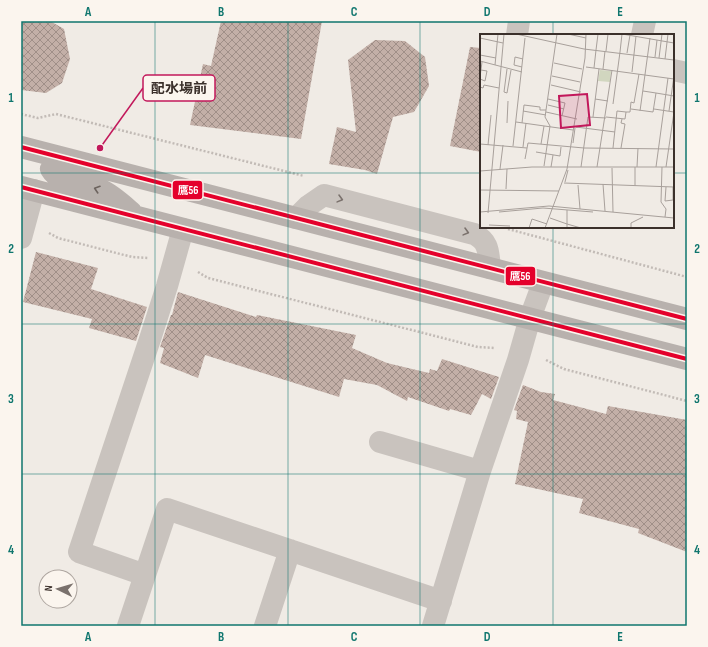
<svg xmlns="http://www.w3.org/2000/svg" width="708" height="647" viewBox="0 0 708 647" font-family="'Sofia Sans Condensed','Noto Sans JP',sans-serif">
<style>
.building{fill:url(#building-cross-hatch)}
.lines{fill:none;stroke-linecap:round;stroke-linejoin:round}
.path{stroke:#c2bbb6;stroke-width:2.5;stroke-dasharray:2 2;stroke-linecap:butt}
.minor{stroke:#c9c3be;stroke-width:22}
.major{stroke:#b8b1ad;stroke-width:22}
.bus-1-casing{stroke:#fbf5ee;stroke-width:7}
.bus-1{stroke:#e4002b;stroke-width:4}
.oneway{stroke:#6d645f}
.oneway2{stroke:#7b726d}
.grid{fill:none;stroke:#0f766e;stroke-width:1;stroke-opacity:0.55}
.inset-road{fill:none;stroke:#a8a09b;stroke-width:1}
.view{fill:#c2185b;fill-opacity:0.15;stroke:#c2185b;stroke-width:2}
.inset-edge{fill:none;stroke:#3b302b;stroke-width:2}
.leader{fill:none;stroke:#c2185b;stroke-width:1.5}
.callout-dot{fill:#c2185b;stroke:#fbf5ee;stroke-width:1.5}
.callout{fill:#fbf5ee;stroke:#c2185b;stroke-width:1.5}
.callout-label{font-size:14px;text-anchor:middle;font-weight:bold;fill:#3b302b}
.line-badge{stroke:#fbf5ee;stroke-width:1.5}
.badge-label{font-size:11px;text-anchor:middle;font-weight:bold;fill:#fff}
.neatline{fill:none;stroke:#0f766e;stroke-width:1.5}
.grid-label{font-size:13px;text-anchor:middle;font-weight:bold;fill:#0f766e}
</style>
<defs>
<pattern id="building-cross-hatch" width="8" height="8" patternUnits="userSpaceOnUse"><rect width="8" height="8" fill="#c3afa7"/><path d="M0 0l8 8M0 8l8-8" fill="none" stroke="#a08f88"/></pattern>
</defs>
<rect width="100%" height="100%" fill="#f0ebe5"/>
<path class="building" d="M21 21H50L64 29 70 59 62 83 46 93 21 90Z
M221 21H322L301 139 190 125 203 64 211 66Z
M375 40 405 41 425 57 429 86 414 112 393 117 377 174 365 170 329 164 337 127 356 132 348 60Z
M470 47 481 48V152L450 146Z
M36 252 98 268 91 289 147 307 136 341 89 328 92 319 23 302Z
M178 292 256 317 257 315 356 335 352 348 387 363 429 373 430 369 437 371 442 359 499 377 491 399 482 394 471 415 450 409 449 411 408 397 407 401 377 385 344 379 339 397 205 355 198 378 160 363 164 348 160 347 171 315H172Z
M523 385 541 392 555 394 553 400 606 414 608 406 687 420V552L638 533 639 529 579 513 583 499 515 484 528 422 516 419 517 411 514 410Z"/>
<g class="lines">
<path class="path" d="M21 114 38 118 56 114 304 176
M508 229 687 277
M49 233 58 238 132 257 149 258
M198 272 208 278 478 347 495 348
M546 360 564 369 687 401"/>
<path class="minor" d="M517 35 519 21
M642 35 645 21
M673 70 687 73
M296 218 308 206 324 195 474 234C490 242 488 253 490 268
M21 238 34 190
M380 442 480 471
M145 575 79 552 151 336 167 286 183 229
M128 626 167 509 441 601
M265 626 290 550
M433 626 480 471 518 360 530 318 543 283"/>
<path class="major" d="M21 147 687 319
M67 159 55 164 51 169C60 185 86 183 101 190 111 194 123 205 131 212
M21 187 687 359"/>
<defs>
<path id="bus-1" d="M21 147 687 319
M21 187 687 359"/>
</defs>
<use href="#bus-1" class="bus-1-casing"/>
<use href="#bus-1" class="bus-1"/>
</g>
<defs><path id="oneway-chevron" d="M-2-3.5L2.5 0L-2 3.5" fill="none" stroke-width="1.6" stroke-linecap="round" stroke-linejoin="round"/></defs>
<use class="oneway" href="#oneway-chevron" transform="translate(97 189) rotate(-162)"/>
<g class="oneway2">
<use href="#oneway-chevron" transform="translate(340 199) rotate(15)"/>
<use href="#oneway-chevron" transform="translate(466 232) rotate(15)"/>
</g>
<path class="grid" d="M155 21V626M288 21V626M420 21V626M553 21V35M21 173H481M673 173H687M553 227V626M21 324H687M21 474H687"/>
<g transform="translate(480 34)">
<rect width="194" height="194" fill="#f0ebe5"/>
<path d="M120 36 131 37 130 48 118 47Z" fill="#d1d6bf"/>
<path class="inset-road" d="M36 0 104 15 194 26M88 0 106 4M142 0 194 9M0 4 23 9M116 16 118 0M126 17 128 0M140 18 142 0M147 19 150 1M0 21 16 24M175 23 177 6M179 24 182 0M185 25 188 0M0 27 42 38M74 29 102 35M15 31 18 0M42 33 34 31 35 23 43 25M106 33 194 45M114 34 116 16M123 35 125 17M152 38 156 2M72 42 100 48M0 43 2 28M0 45 5 47 7 37 1 36M71 51 101 58M0 53 3 54 4 51 19 54M27 59 24 58 27 35M27 59 31 36M176 59 194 62M68 65 85 69 82 82M115 65 128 67M133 70 140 18M68 71 84 75M151 75 173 78 176 59 163 57M174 75 194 78M43 77 66 81M160 77 170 4M189 77 194 42M66 78 97 85M113 83 119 35M126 83 145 85 146 78H150L151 68 154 69 159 40M36 88 93 96M27 89 28 67M42 89 44 71 60 73V76H66M96 93 135 98M93 109 95 94M0 110 47 114M61 110 64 92M8 111 11 81M33 112 45 4M43 113 46 89M133 114 137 77 146 78M141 114 145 90 141 89 142 85M56 118 80 122 81 113M45 125 48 109 104 114 194 115M64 132 70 92 65 83 77 0M71 133 73 121M101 133 108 83 126 84M117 133 132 36M157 133 158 114M176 133 188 44M182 133 181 168 186 175 185 183M186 133 194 78M132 134 133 178M20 135 23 111M0 137 52 133H194M85 148 88 136M84 149 194 153M123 150 125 177M98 151 100 175M155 152V133M186 153 185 167 193 166V153M26 155 27 135M0 156 79 157M0 178 69 172 194 184M19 178 63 174 113 178M8 179 24 0M70 184 87 190M87 190 101 194M9 191 30 192M49 194 52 185 67 190M65 194 87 135 105 24 106 0M87 194V176M151 194V189L163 183"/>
<path class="view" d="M107 60 110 91 81 94 79 62Z"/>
<rect width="194" height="194" class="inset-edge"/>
</g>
<path class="leader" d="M100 148L143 88"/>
<circle class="callout-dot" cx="100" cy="148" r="4"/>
<rect class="callout" x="143" y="75" width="72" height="26" rx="4"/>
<g class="callout-label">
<text x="179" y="93">配水場前</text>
</g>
<g class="line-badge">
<rect x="172" y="180" width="31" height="20" rx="4" fill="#e4002b"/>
<rect x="505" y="266" width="31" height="20" rx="4" fill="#e4002b"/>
</g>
<g class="badge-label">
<text x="188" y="194">鷹56</text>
<text x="520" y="280">鷹56</text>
</g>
<rect width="708" height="647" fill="none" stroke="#fbf5ee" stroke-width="44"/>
<g transform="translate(58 589) rotate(275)"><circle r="19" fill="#fbf5ee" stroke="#aea6a0"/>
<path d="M0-3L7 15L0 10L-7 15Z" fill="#7a716c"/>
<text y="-6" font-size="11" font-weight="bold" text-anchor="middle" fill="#3b302b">N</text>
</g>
<rect x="22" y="22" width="664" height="603" class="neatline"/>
<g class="grid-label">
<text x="88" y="16">A</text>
<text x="221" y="16">B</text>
<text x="354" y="16">C</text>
<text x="487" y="16">D</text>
<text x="620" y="16">E</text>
<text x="11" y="102">1</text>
<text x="697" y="102">1</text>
<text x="11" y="253">2</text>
<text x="697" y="253">2</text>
<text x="11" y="403">3</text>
<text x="697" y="403">3</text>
<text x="11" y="554">4</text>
<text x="697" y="554">4</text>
<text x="88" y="641">A</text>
<text x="221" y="641">B</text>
<text x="354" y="641">C</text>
<text x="487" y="641">D</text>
<text x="620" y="641">E</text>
</g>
</svg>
